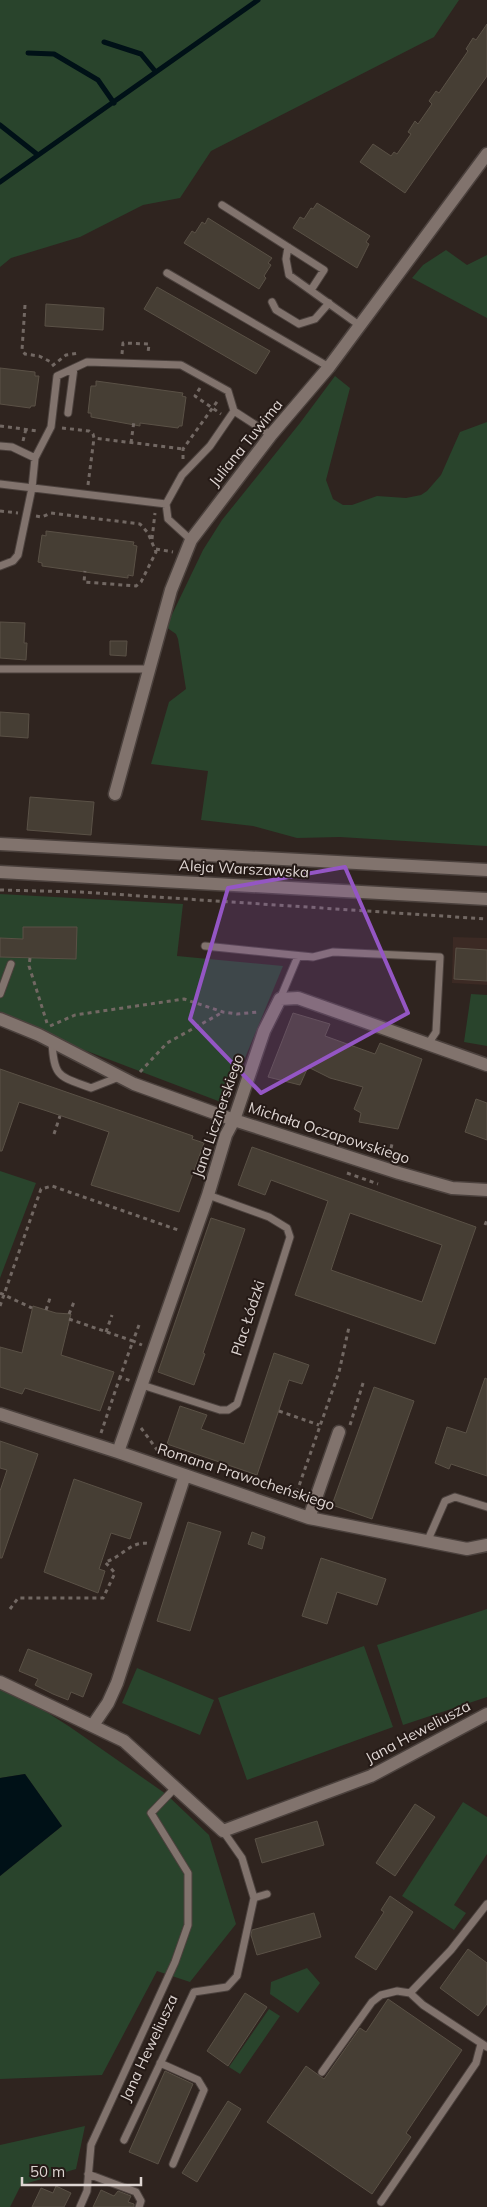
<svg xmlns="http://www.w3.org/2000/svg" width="487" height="2207" viewBox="0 0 487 2207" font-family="Mulish,sans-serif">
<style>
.built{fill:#3c2a24}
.green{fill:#29442c}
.water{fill:#001117}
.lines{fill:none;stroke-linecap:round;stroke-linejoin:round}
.stream{stroke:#001117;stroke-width:5}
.building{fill:#463e34;stroke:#5a5146;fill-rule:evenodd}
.lane-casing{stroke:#4b413d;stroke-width:9}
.street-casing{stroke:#4b413d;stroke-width:15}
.secondary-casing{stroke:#4b413d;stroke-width:15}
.path{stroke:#726863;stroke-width:3;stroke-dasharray:4 4;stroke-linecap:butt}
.lane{stroke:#81736d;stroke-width:7}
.street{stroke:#81736d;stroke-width:12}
.secondary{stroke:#81736d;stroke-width:12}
.marked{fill:#9456c4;fill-opacity:0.2;stroke:#9456c4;stroke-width:4;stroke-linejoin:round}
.labels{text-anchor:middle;stroke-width:4;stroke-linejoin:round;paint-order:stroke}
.street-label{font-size:15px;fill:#ded5d2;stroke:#251a16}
</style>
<rect width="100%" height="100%" fill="#2f241f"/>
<path class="built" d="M453 937 487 938V985L452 983Z"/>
<path class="green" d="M0 0H459L434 37 211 151 180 198 143 205 80 237 11 258 0 267Z
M446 250 467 265 487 255V318L412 278 423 265Z
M335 376 350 388 326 480 333 499 343 505H352L377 496 406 498 421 495 427 491 441 475 460 432 487 422V846L340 837 297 838 253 826 201 820 208 771 151 764 169 702 186 689 178 639 176 634 166 627 203 550 222 520 300 423Z
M0 894 183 904 177 956 283 966 226 1104 0 1018Z
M471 994 487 995V1046L464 1042Z
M0 1171 36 1183 0 1278Z
M487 1609V1697L403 1725 377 1645Z
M364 1646 393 1727 247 1780 218 1698Z
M137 1668 214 1700 200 1735 122 1703Z
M0 1689 23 1697 70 1727 166 1794 209 1835 236 1924 190 1982 157 1971 102 2075 0 2079V1876L62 1826 25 1774 0 1778Z
M463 1802 487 1817V1854L454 1905 466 1913 454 1930 402 1896Z
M307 1968 320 1983 298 2013 270 1994 271 1982Z
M269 2009 280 2016 240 2074 229 2067Z
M85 2126 76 2169 21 2185 10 2207H0V2145Z"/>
<path class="water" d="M25 1774 62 1826 0 1876V1778Z"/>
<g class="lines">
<path class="stream" d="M104 42 141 54 155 71
M28 53 54 54 98 80 114 103
M0 125 38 155
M0 182 258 0"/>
</g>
<path class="building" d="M487 24V76L405 193 360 162 373 144 391 156 394 152 397 154 411 134 408 132 415 121 418 124 432 104 429 101 436 91 439 93 468 51 466 49 473 38 476 40Z
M317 203 370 236 366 242 369 244 357 268 293 228 300 217 304 219 311 208 313 209Z
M208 218 272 258 268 263 271 265 264 276 266 278 259 289 184 243 192 231 195 233 202 222 205 224Z
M157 287 270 351 256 374 144 309Z
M46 304 104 308 103 330 45 326Z
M0 368 35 372V376H39L35 406H31L30 408 0 404Z
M96 381 183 393 182 396 186 397 182 426H179L178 428 140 423V426L91 417V413H88L91 386H96Z
M46 531 134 542 133 545 137 546 133 576 128 575V578L42 566V563L38 562 42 535 46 536Z
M0 622 25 623 24 643H27L26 660 0 658Z
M110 641H127L126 656 110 655Z
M0 712 29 714 28 738 0 736Z
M30 797 94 802 91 835 27 830Z
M23 927H77L76 959 0 957V938L23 939Z
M456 948 487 950V981L454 979Z
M293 1013 330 1024 325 1036 375 1054 380 1043 422 1059 398 1129 359 1122 361 1113 354 1109 363 1087 330 1078 308 1067 300 1085 268 1077Z
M0 1069 193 1136 192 1139 204 1143 179 1212 91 1185 109 1132 47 1111 19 1102 2 1151H0Z
M476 1099 487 1103V1140L465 1132Z
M252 1147 476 1227 435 1344 295 1295 328 1201 271 1180 265 1195 238 1185ZM350 1213 442 1245 422 1302 331 1270Z
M211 1218 245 1229 203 1353 205 1354 194 1385 158 1372Z
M33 1306 56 1313 71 1314 61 1355 114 1372 100 1411 25 1388 22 1394 0 1387V1347L22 1353Z
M274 1353 309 1365 302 1384 289 1380 257 1475 167 1444 180 1406 207 1415 201 1429 244 1444Z
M485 1378 487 1379V1476L451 1464 449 1469 435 1463 447 1427 466 1433Z
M374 1387 414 1401 372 1519 332 1505Z
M0 1441 38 1454 2 1558H0V1491L7 1470 0 1468Z
M74 1479 142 1503 130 1539 111 1533 99 1569 105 1571 98 1593 44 1572Z
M188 1522 221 1532 190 1631 157 1621Z
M252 1532 265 1537 262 1549 248 1544Z
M321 1558 386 1579 377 1605 337 1592 327 1624 302 1616Z
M28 1649 92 1674 83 1697 71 1692 68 1700 53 1694 35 1685 38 1679 19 1671Z
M415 1804 435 1817 395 1876 376 1863Z
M317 1821 324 1845 262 1863 255 1839Z
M390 1896 413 1912 376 1970 355 1957 384 1912 381 1910Z
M314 1913 321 1937 257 1955 251 1935 252 1930Z
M468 1949 487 1963V2004L478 2016 440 1988Z
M245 1993 267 2007 228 2066 207 2051Z
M388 1999 462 2050 406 2133 411 2137 372 2194 267 2122 306 2066 324 2079 360 2028 366 2032Z
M165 2071 193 2084 158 2164 129 2152Z
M228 2101 241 2109 197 2182 182 2173Z
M56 2186 71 2193 64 2207H32L41 2188 53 2193Z
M101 2190 114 2196 118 2191 131 2196 128 2202 134 2204V2207H93Z"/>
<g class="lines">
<defs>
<path id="lane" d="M222 205 324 270 311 290
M288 247 286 259 289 275 359 325
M167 273 329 367
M272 302 276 310 299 324 315 319 329 303
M68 413 74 368
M0 446 12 447 35 458
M0 484 166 504
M191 540 168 519 166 504 182 475 210 446 234 411
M0 566 13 561 18 555 32 488 35 458 51 427 57 376 87 362 181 365 228 391 234 411 271 435
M0 669H150
M205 946 313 957 333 952 440 957 436 1032 428 1044
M0 994 11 964
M280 999 298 956
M52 1042C54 1078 59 1076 91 1088L119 1077
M142 1385 220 1410H228L237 1404 290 1237 287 1228 269 1217 208 1195
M427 1542 445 1501 455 1497 487 1507
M254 1898 267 1894
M410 1993 451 1950 487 1904
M160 2063 198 2080 204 2090 173 2164
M322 2072 372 2002 381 1995 397 1991 410 1993 423 2005 487 2047
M124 2140 194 1992 227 1987 237 1976 254 1898 242 1858 223 1831
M88 2174 136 2192 141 2201 139 2207
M381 2202 476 2063 481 2044
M80 2207 87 2191 91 2145 175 1962 188 1925V1873L151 1813 175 1788"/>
<path id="street" d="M115 794 171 590 191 540 271 435 329 367 487 154
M0 1019 39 1035 134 1084 234 1120 399 1173 452 1188 487 1190
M0 1414 118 1452 309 1518 467 1549 487 1545
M118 1452 208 1195 226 1135 234 1120 264 1031 280 999 298 998 487 1065
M309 1518 339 1432
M0 1682 124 1741 223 1831 371 1776 487 1714
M93 1725 108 1703 117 1683 185 1475"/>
<path id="secondary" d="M0 844 487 870
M0 872 487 899"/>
</defs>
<use href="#lane" class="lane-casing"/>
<use href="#street" class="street-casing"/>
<use href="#secondary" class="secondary-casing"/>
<path class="path" d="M25 305 22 350 25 354 39 356 53 363
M122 354 123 343 149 344 148 353
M52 366 66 355 79 353
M200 388 195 396 221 414
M0 426 38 431
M62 428 89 431 93 434 94 438 183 449
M23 441 26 429
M131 443 134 421
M183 459V449L219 399
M88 485 94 438
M0 511 18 513
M36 516 42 517 51 513 140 524 148 533 156 552 141 582 136 586 84 582 85 571
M152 539 155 513
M156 549 173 552
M0 890 81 892 487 919
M30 958 29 966 47 1023
M50 1026 75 1015 184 999 223 1012 237 1014 258 1012
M140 1072 167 1043 223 1012
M54 1134 60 1116
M389 1156 392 1144
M347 1173 378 1184
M485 1225 487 1220
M0 1293 32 1308
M0 1306 41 1189 52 1186 181 1231
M46 1310 51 1295
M69 1314 74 1302
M69 1319 133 1341 120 1377 131 1381
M139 1325 133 1341 142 1345
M106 1332 112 1315
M279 1411 319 1425
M350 1425 364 1380
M141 1428 158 1451
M101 1433 120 1377
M294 1500 339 1372 349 1327
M10 1609 18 1598H103L115 1573 105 1562C121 1558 132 1539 150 1544"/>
<use href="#lane" class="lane"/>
<use href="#street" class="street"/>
<use href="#secondary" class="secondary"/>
</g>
<path class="marked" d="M345 867 408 1013 261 1093 190 1019 228 888Z"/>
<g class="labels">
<g class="street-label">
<text transform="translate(246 443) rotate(-51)" y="5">Juliana Tuwima</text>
<text transform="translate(244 869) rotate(3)" y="5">Aleja Warszawska</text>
<text transform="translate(218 1116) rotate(-71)" y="5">Jana Licznerskiego</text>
<text transform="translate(329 1133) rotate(18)" y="5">Michała Oczapowskiego</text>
<text transform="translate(248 1318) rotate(-72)" y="5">Plac Łódzki</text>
<text transform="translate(246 1477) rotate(18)" y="5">Romana Prawocheńskiego</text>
<text transform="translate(418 1732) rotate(-28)" y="5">Jana Heweliusza</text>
<text transform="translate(149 2048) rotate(-65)" y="5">Jana Heweliusza</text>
</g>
</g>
<path d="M22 2177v8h119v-8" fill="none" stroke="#ded5d2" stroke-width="2.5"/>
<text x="30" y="2177" font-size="15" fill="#ded5d2" stroke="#251a16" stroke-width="4" paint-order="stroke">50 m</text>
</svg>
